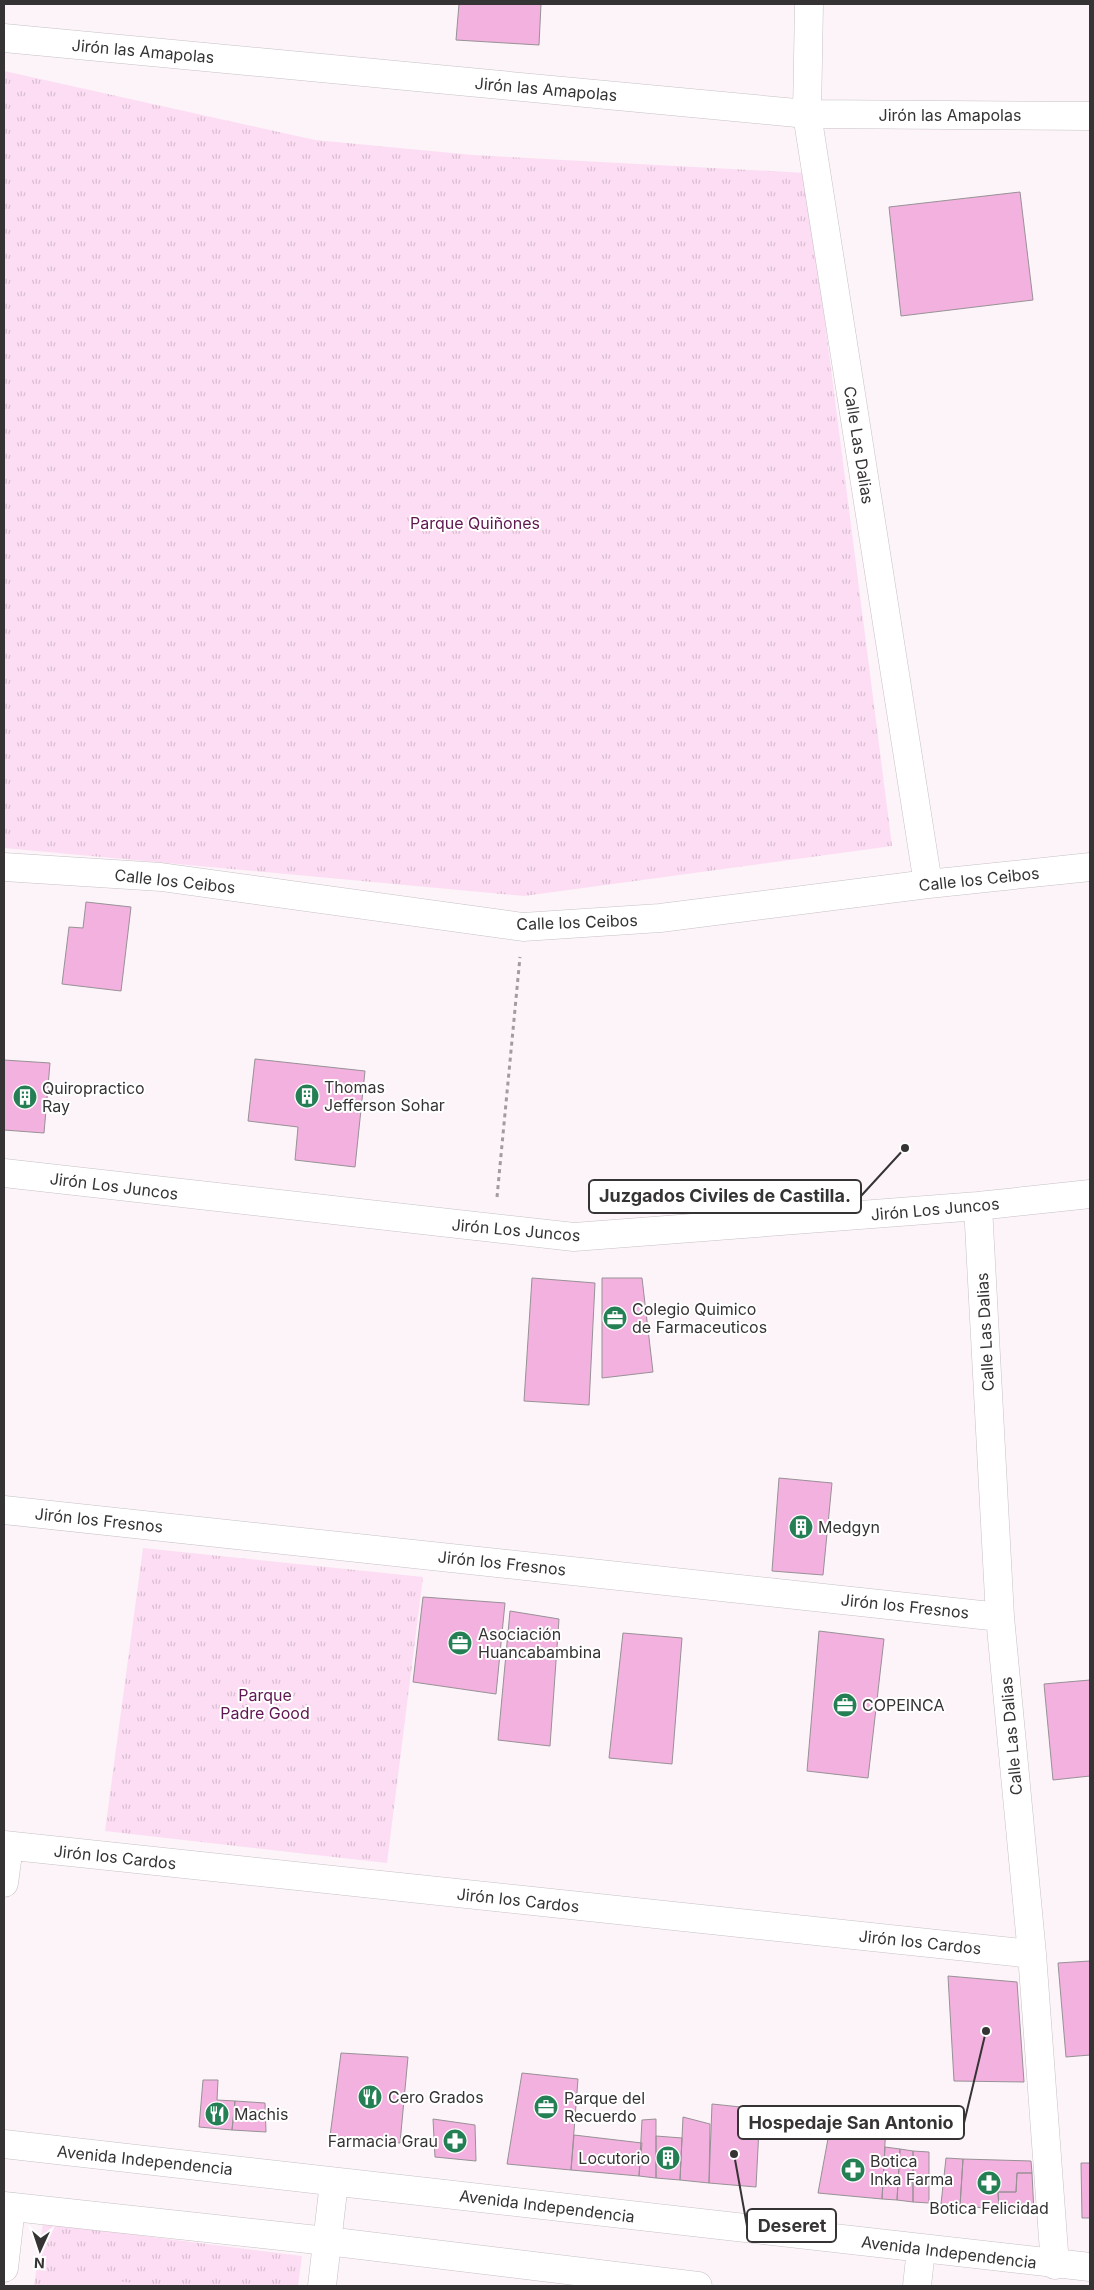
<svg xmlns="http://www.w3.org/2000/svg" width="1094" height="2290" viewBox="0 0 1094 2290" font-family="Inter,sans-serif">
<style>
.park{fill:url(#park-tufts)}
.pitch{fill:#fdddf3}
.building{fill:#f2b1de;stroke:#989196}
.lines{fill:none;stroke-linecap:round;stroke-linejoin:round}
.minor-casing{stroke:#c7c0c5;stroke-width:29}
.major-casing{stroke:#c7c0c5;stroke-width:29}
.path{stroke:#a29ca0;stroke-width:3;stroke-dasharray:4 4;stroke-linecap:butt}
.minor{stroke:#fff;stroke-width:28}
.major{stroke:#fff;stroke-width:28}
.labels{text-anchor:middle;stroke-width:4;stroke-linejoin:round;paint-order:stroke}
.street-label{font-size:16px;fill:#363335;stroke:#fff}
.park-label{font-size:16px;fill:#601650;stroke:#fff}
.poi-label{font-size:16px;fill:#363335;stroke:#fff;text-anchor:start}
.leader{fill:none;stroke:#363335;stroke-width:2}
.callout-dot{fill:#363335;stroke:#fff;stroke-width:2}
.callout{fill:#fff;stroke:#363335;stroke-width:2}
.callout-label{font-size:18px;text-anchor:middle;font-weight:bold;fill:#363335}
</style>
<defs>
<pattern id="park-tufts" width="24" height="20" patternUnits="userSpaceOnUse" patternTransform="scale(1.25)"><rect width="24" height="20" fill="#fdddf3"/><path d="M3 7l-1-3M5 7V3M7 7l1-3M15 17l-1-3M17 17v-4M19 17l1-3" fill="none" stroke="#d9bed1"/></pattern>
</defs>
<rect width="100%" height="100%" fill="#fcf4f9"/>
<path class="park" d="M4 71 315 140 473 155 806 173 892 846 524 896 4 848Z
M143 1548 423 1577 387 1863 105 1831Z
M43 2223 302 2256 298 2286H34Z"/>
<path class="pitch" d="M46 2272 149 2285V2286H44Z"/>
<path class="building" d="M459 4H541L539 45 456 40Z
M1020 192 1033 300 901 316 889 207Z
M86 902 131 907 121 991 62 984 69 927 83 928Z
M255 1059 365 1071 355 1167 295 1160 298 1127 248 1121Z
M4 1060 50 1063 44 1133 4 1130Z
M532 1278 595 1283 589 1405 524 1401Z
M602 1278H642L653 1372 602 1378Z
M779 1478 832 1483 823 1575 772 1571Z
M423 1597 505 1603 496 1694 413 1682Z
M510 1611 559 1619 550 1746 498 1740Z
M819 1631 884 1639 868 1778 807 1771Z
M623 1633 682 1638 672 1764 609 1758Z
M1090 1680V1776L1053 1780 1044 1684Z
M1090 1961V2055L1066 2057 1058 1963Z
M948 1976 1017 1982 1024 2082 954 2081Z
M341 2053 408 2057 400 2143 330 2136Z
M522 2073 578 2079 571 2170 507 2164Z
M203 2080H218L217 2100 235 2101 232 2130 199 2127Z
M235 2101 265 2103 266 2132 232 2130Z
M712 2104 760 2109 756 2187 709 2183Z
M887 2106 882 2199 818 2193 832 2117Z
M683 2117 710 2124 709 2183 680 2180Z
M433 2119 475 2125 476 2161 435 2157Z
M656 2119V2178L639 2176 642 2120Z
M574 2135 642 2143 639 2176 571 2170Z
M656 2136 682 2138 680 2180 656 2178Z
M885 2147 900 2149 897 2200 882 2199Z
M900 2149 913 2151V2202L897 2200Z
M913 2151 929 2152V2203L913 2202Z
M946 2158 963 2159 960 2206 941 2204Z
M963 2159 1031 2161 1032 2173H1017L1016 2192H998L999 2209 960 2206Z
M1081 2163H1090V2218H1082Z
M1017 2173H1032L1034 2213 999 2209 998 2192H1016Z"/>
<g class="lines">
<defs>
<path id="minor" d="M809 4 807 114 928 884
M4 38 807 114 1090 116
M4 867 161 877 523 927 660 918 928 884 1090 867
M4 1173 574 1237 978 1206 1090 1194
M978 1206 1000 1617 1032 1954 1055 2265
M4 1510 1000 1617
M4 1845 1032 1954
M4 1883 9 1846
M4 2268 11 2207
M322 2286 334 2182
M917 2286 921 2249"/>
<path id="major" d="M4 2144 1090 2267
M4 2206 327 2241 698 2286"/>
</defs>
<use href="#minor" class="minor-casing"/>
<use href="#major" class="major-casing"/>
<path class="path" d="M497 1197 520 957"/>
<use href="#minor" class="minor"/>
<use href="#major" class="major"/>
</g>
<defs>
<symbol id="building-disc" viewBox="-11 -11 22 22"><circle r="9.5" fill="#257f54" stroke="#fff"/><path d="M-4-6H4V6H1V3H-1V6H-4ZM-2.5-4.3h1.7v1.8h-1.7ZM.8-4.3h1.7v1.8H.8ZM-2.5-1h1.7V.8h-1.7ZM.8-1h1.7V.8H.8Z" fill="#fff"/></symbol>
<symbol id="office-disc" viewBox="-11 -11 22 22"><circle r="9.5" fill="#257f54" stroke="#fff"/><path d="M-6-3h4V-5.5h4V-3h4V5H-6ZM-1-4.5V-3h2v-1.5ZM-6 0V1H6V0Z" fill="#fff"/></symbol>
<symbol id="restaurant-disc" viewBox="-11 -11 22 22"><circle r="9.5" fill="#257f54" stroke="#fff"/><path d="M-5-6h1v4h1v-4h1v4h1v-4h1v5L-1.5 .5V6h-2V.5L-5-1ZM5-6V6H3V1.5H1.5Q1.5-4 5-6Z" fill="#fff"/></symbol>
<symbol id="pharmacy-disc" viewBox="-11 -11 22 22"><circle r="9.5" fill="#257f54" stroke="#fff"/><path d="M-2-6h4v4h4v4h-4v4h-4v-4h-4v-4h4Z" fill="#fff"/></symbol>
</defs>
<g fill-rule="evenodd">
<use href="#building-disc" x="293" y="1082" width="28" height="28"/>
<use href="#building-disc" x="11" y="1083" width="28" height="28"/>
<use href="#office-disc" x="601" y="1304" width="28" height="28"/>
<use href="#building-disc" x="787" y="1513" width="28" height="28"/>
<use href="#office-disc" x="446" y="1629" width="28" height="28"/>
<use href="#office-disc" x="831" y="1691" width="28" height="28"/>
<use href="#restaurant-disc" x="356" y="2083" width="28" height="28"/>
<use href="#office-disc" x="532" y="2093" width="28" height="28"/>
<use href="#restaurant-disc" x="203" y="2100" width="28" height="28"/>
<use href="#pharmacy-disc" x="441" y="2127" width="28" height="28"/>
<use href="#building-disc" x="654" y="2144" width="28" height="28"/>
<use href="#pharmacy-disc" x="839" y="2156" width="28" height="28"/>
<use href="#pharmacy-disc" x="975" y="2169" width="28" height="28"/>
</g>
<g class="labels">
<g class="street-label">
<text transform="translate(143 51) rotate(5)" y="6">Jirón las Amapolas</text>
<text transform="translate(546 89) rotate(5)" y="6">Jirón las Amapolas</text>
<text x="950" y="121">Jirón las Amapolas</text>
<text transform="translate(859 445) rotate(81)" y="6">Calle Las Dalias</text>
<text transform="translate(979 879) rotate(-6)" y="6">Calle los Ceibos</text>
<text transform="translate(175 881) rotate(6)" y="6">Calle los Ceibos</text>
<text transform="translate(577 922) rotate(-2)" y="6">Calle los Ceibos</text>
<text transform="translate(114 1186) rotate(7)" y="6">Jirón Los Juncos</text>
<text transform="translate(935 1209) rotate(-5)" y="6">Jirón Los Juncos</text>
<text transform="translate(516 1230) rotate(5)" y="6">Jirón Los Juncos</text>
<text transform="translate(985 1332) rotate(-93)" y="6">Calle Las Dalias</text>
<text transform="translate(99 1520) rotate(6)" y="6">Jirón los Fresnos</text>
<text transform="translate(502 1563) rotate(6)" y="6">Jirón los Fresnos</text>
<text transform="translate(905 1606) rotate(6)" y="6">Jirón los Fresnos</text>
<text transform="translate(1011 1736) rotate(-95)" y="6">Calle Las Dalias</text>
<text transform="translate(115 1857) rotate(6)" y="6">Jirón los Cardos</text>
<text transform="translate(518 1900) rotate(6)" y="6">Jirón los Cardos</text>
<text transform="translate(920 1942) rotate(6)" y="6">Jirón los Cardos</text>
<text transform="translate(145 2160) rotate(6)" y="6">Avenida Independencia</text>
<text transform="translate(547 2206) rotate(7)" y="6">Avenida Independencia</text>
<text transform="translate(949 2252) rotate(7)" y="6">Avenida Independencia</text>
</g>
<g class="park-label">
<text x="475" y="529">Parque Quiñones</text>
<text x="265" y="1701">Parque<tspan x="265" dy="18">Padre Good</tspan></text>
</g>
<g class="poi-label">
<text x="324" y="1093">Thomas<tspan x="324" dy="18">Jefferson Sohar</tspan></text>
<text x="42" y="1094">Quiropractico<tspan x="42" dy="18">Ray</tspan></text>
<text x="632" y="1315">Colegio Quimico<tspan x="632" dy="18">de Farmaceuticos</tspan></text>
<text x="818" y="1533">Medgyn</text>
<text x="478" y="1640">Asociación<tspan x="478" dy="18">Huancabambina</tspan></text>
<text x="862" y="1711">COPEINCA</text>
<text x="388" y="2103">Cero Grados</text>
<text x="564" y="2104">Parque del<tspan x="564" dy="18">Recuerdo</tspan></text>
<text x="234" y="2120">Machis</text>
<text x="438" y="2147" text-anchor="end">Farmacia Grau</text>
<text x="650" y="2164" text-anchor="end">Locutorio</text>
<text x="870" y="2167">Botica<tspan x="870" dy="18">Inka Farma</tspan></text>
<text x="989" y="2214" text-anchor="middle">Botica Felicidad</text>
</g>
</g>
<path class="leader" d="M905 1148L861 1196M986 2031L964 2123M734 2154L747 2226"/>
<g class="callout-dot">
<circle cx="905" cy="1148" r="5"/>
<circle cx="986" cy="2031" r="5"/>
<circle cx="734" cy="2154" r="5"/>
</g>
<g class="callout">
<rect x="589" y="1180" width="272" height="33" rx="5"/>
<rect x="738" y="2106" width="226" height="33" rx="5"/>
<rect x="747" y="2209" width="89" height="33" rx="5"/>
</g>
<g class="callout-label">
<text x="725" y="1202">Juzgados Civiles de Castilla.</text>
<text x="851" y="2129">Hospedaje San Antonio</text>
<text x="792" y="2232">Deseret</text>
</g>
<rect width="1094" height="2290" fill="none" stroke="#363335" stroke-width="10"/>
<g transform="translate(40 2250) rotate(183)" stroke="#ffffff" stroke-width="4" paint-order="stroke">
<path d="M0-4L9 19L0 12L-9 19Z" fill="#363335"/>
<text y="-8" font-size="14" font-weight="bold" text-anchor="middle" fill="#363335">N</text>
</g>
</svg>
